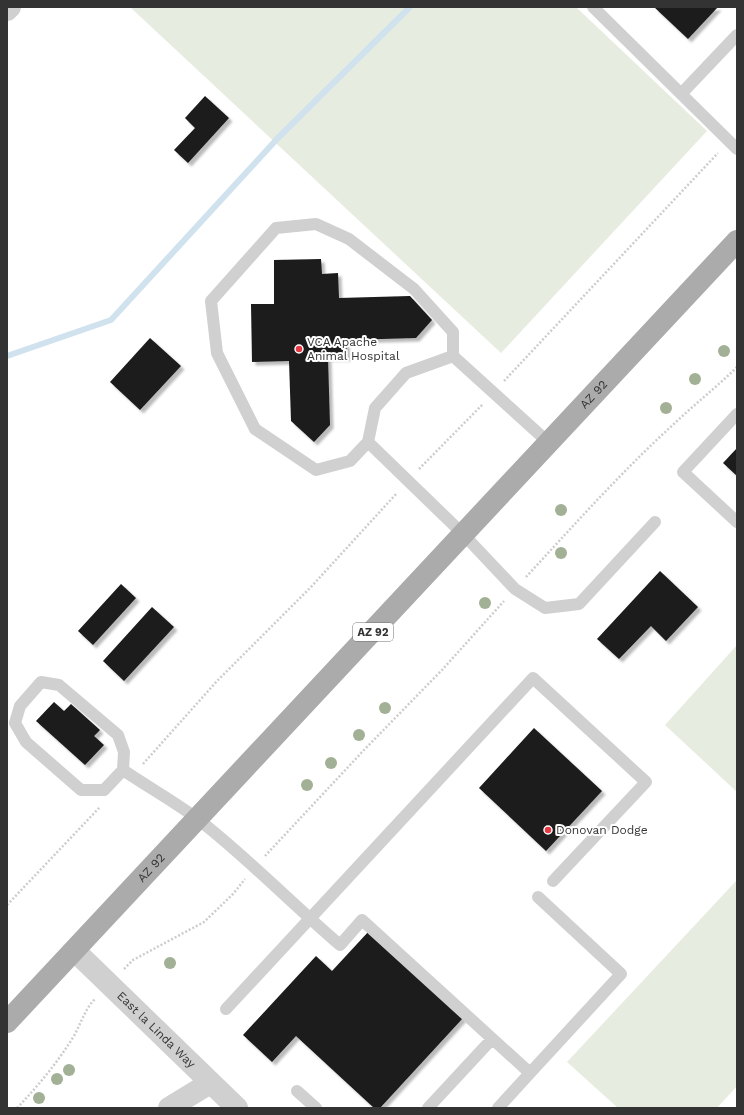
<svg xmlns="http://www.w3.org/2000/svg" width="744" height="1115" viewBox="0 0 744 1115" font-family="'Work Sans',sans-serif">
<style>
.green{fill:#e6ecdf}
.lines{fill:none;stroke-linecap:round;stroke-linejoin:round}
.stream{stroke:#cfe2ee;stroke-width:6}
.building{fill:#1a1a1a;filter:url(#shadow)}
.path{stroke:#cdcdcd;stroke-width:2.5;stroke-dasharray:2 2;stroke-linecap:butt}
.lane{stroke:#d0d0d0;stroke-width:12}
.street{stroke:#d0d0d0;stroke-width:22}
.primary{stroke:#ababab;stroke-width:22}
.tree{fill:#a2b095}
.poi-dot{fill:#e63946;stroke:#fff;stroke-width:1.5}
.labels{text-anchor:middle;stroke-width:4;stroke-linejoin:round;paint-order:stroke}
.shield{fill:#fff;stroke:#707070;stroke-width:1}
.shield-label{font-size:11px;font-weight:bold;fill:#333}
.poi-label{font-size:12px;fill:#333;stroke:#fff;text-anchor:start}
.street-label{font-size:12px;fill:#333;stroke:#fff}
</style>
<defs>
<filter id="shadow"><feDropShadow dx="3.5" dy="3.5" stdDeviation="1" flood-color="#0004"/></filter>
</defs>
<rect width="100%" height="100%" fill="#fff"/>
<path class="green" d="M130 7H576L707 131 501 353Z
M737 645V792L665 725Z
M737 880V1086L717 1108H618L567 1062Z"/>
<g class="lines">
<path class="stream" d="M7 356 111 320 277 139 410 7"/>
</g>
<path class="building" d="M654 7H718L688 39Z
M205 96 229 118 188 163 174 150 195 128 185 118Z
M321 259 322 274 338 273 339 298 410 296 432 320 416 338 346 340 347 358H328L330 425 314 442 291 421 289 361 252 362 251 304H274V260Z
M150 338 181 366 140 410 110 382Z
M737 448V476L723 463Z
M660 571 698 607 666 641 651 626 619 659 597 639Z
M121 584 136 598 93 645 78 631Z
M152 607 174 627 124 681 103 661Z
M54 702 64 711 71 704 100 730 94 736 104 745 85 765 36 721Z
M534 728 602 791 546 851 479 788Z
M369 931 463 1018 380 1108H374L296 1036 272 1062 243 1035 316 956 332 971Z"/>
<g class="lines">
<path class="path" d="M504 381 718 153
M419 469 483 404
M526 577C575 524 623 470 676 422 696 403 718 386 737 367
M143 764 217 681 311 587 397 493
M265 856 364 750 442 670 504 601
M7 905 100 807
M124 969 133 960 204 922 233 894 245 879
M17 1108C39 1085 57 1063 74 1036 81 1023 85 1009 95 999"/>
<path class="lane" d="M593 7 737 149
M681 94 737 35
M737 414 683 472 737 522
M368 442 350 461 316 470 255 429 217 353 211 301 276 228 316 224 349 239 414 289 453 332V356
M549 443 453 356 406 373 375 408 368 442 464 535 515 589 545 608 579 604 655 522
M123 770 104 790H81L26 742 15 723 20 706 41 682 59 685 118 735 124 752 123 770C148 787 175 802 199 820 249 859 292 904 340 945L362 920 530 1073 498 1108
M226 1009 533 678 646 782 553 881
M530 1073 621 974 538 897
M297 1091 316 1108
M428 1108 492 1039"/>
<g class="street">
<path d="M7 10 10 7"/>
<path id="s1" d="M75 951 237 1108"/>
<path d="M169 1108 210 1083"/>
</g>
<path class="primary" id="s2" d="M7 1022 737 241"/>
</g>
<g class="tree">
<circle cx="724" cy="351" r="6"/>
<circle cx="695" cy="379" r="6"/>
<circle cx="666" cy="408" r="6"/>
<circle cx="561" cy="510" r="6"/>
<circle cx="561" cy="553" r="6"/>
<circle cx="485" cy="603" r="6"/>
<circle cx="385" cy="708" r="6"/>
<circle cx="359" cy="735" r="6"/>
<circle cx="331" cy="763" r="6"/>
<circle cx="307" cy="785" r="6"/>
<circle cx="170" cy="963" r="6"/>
<circle cx="69" cy="1070" r="6"/>
<circle cx="57" cy="1079" r="6"/>
<circle cx="39" cy="1098" r="6"/>
</g>
<g class="poi-dot">
<circle cx="299" cy="349" r="4"/>
<circle cx="548" cy="830" r="4"/>
</g>
<g class="labels">
<rect class="shield" x="353" y="623" width="40" height="18" rx="3"/>
<g class="shield-label">
<text x="373" y="636">AZ 92</text>
</g>
<g class="poi-label">
<text x="307" y="346">VCA Apache<tspan x="307" dy="14">Animal Hospital</tspan></text>
<text x="556" y="834">Donovan Dodge</text>
</g>
<g class="street-label">
<text dy="4" stroke="none"><textPath href="#s2" startOffset="859">AZ 92</textPath></text>
<text dy="4" stroke="none"><textPath href="#s2" startOffset="211">AZ 92</textPath></text>
<text dy="4" stroke="none"><textPath href="#s1" startOffset="113">East la Linda Way</textPath></text>
</g>
</g>
<rect width="744" height="1115" fill="none" stroke="#333333" stroke-width="16"/>
</svg>
